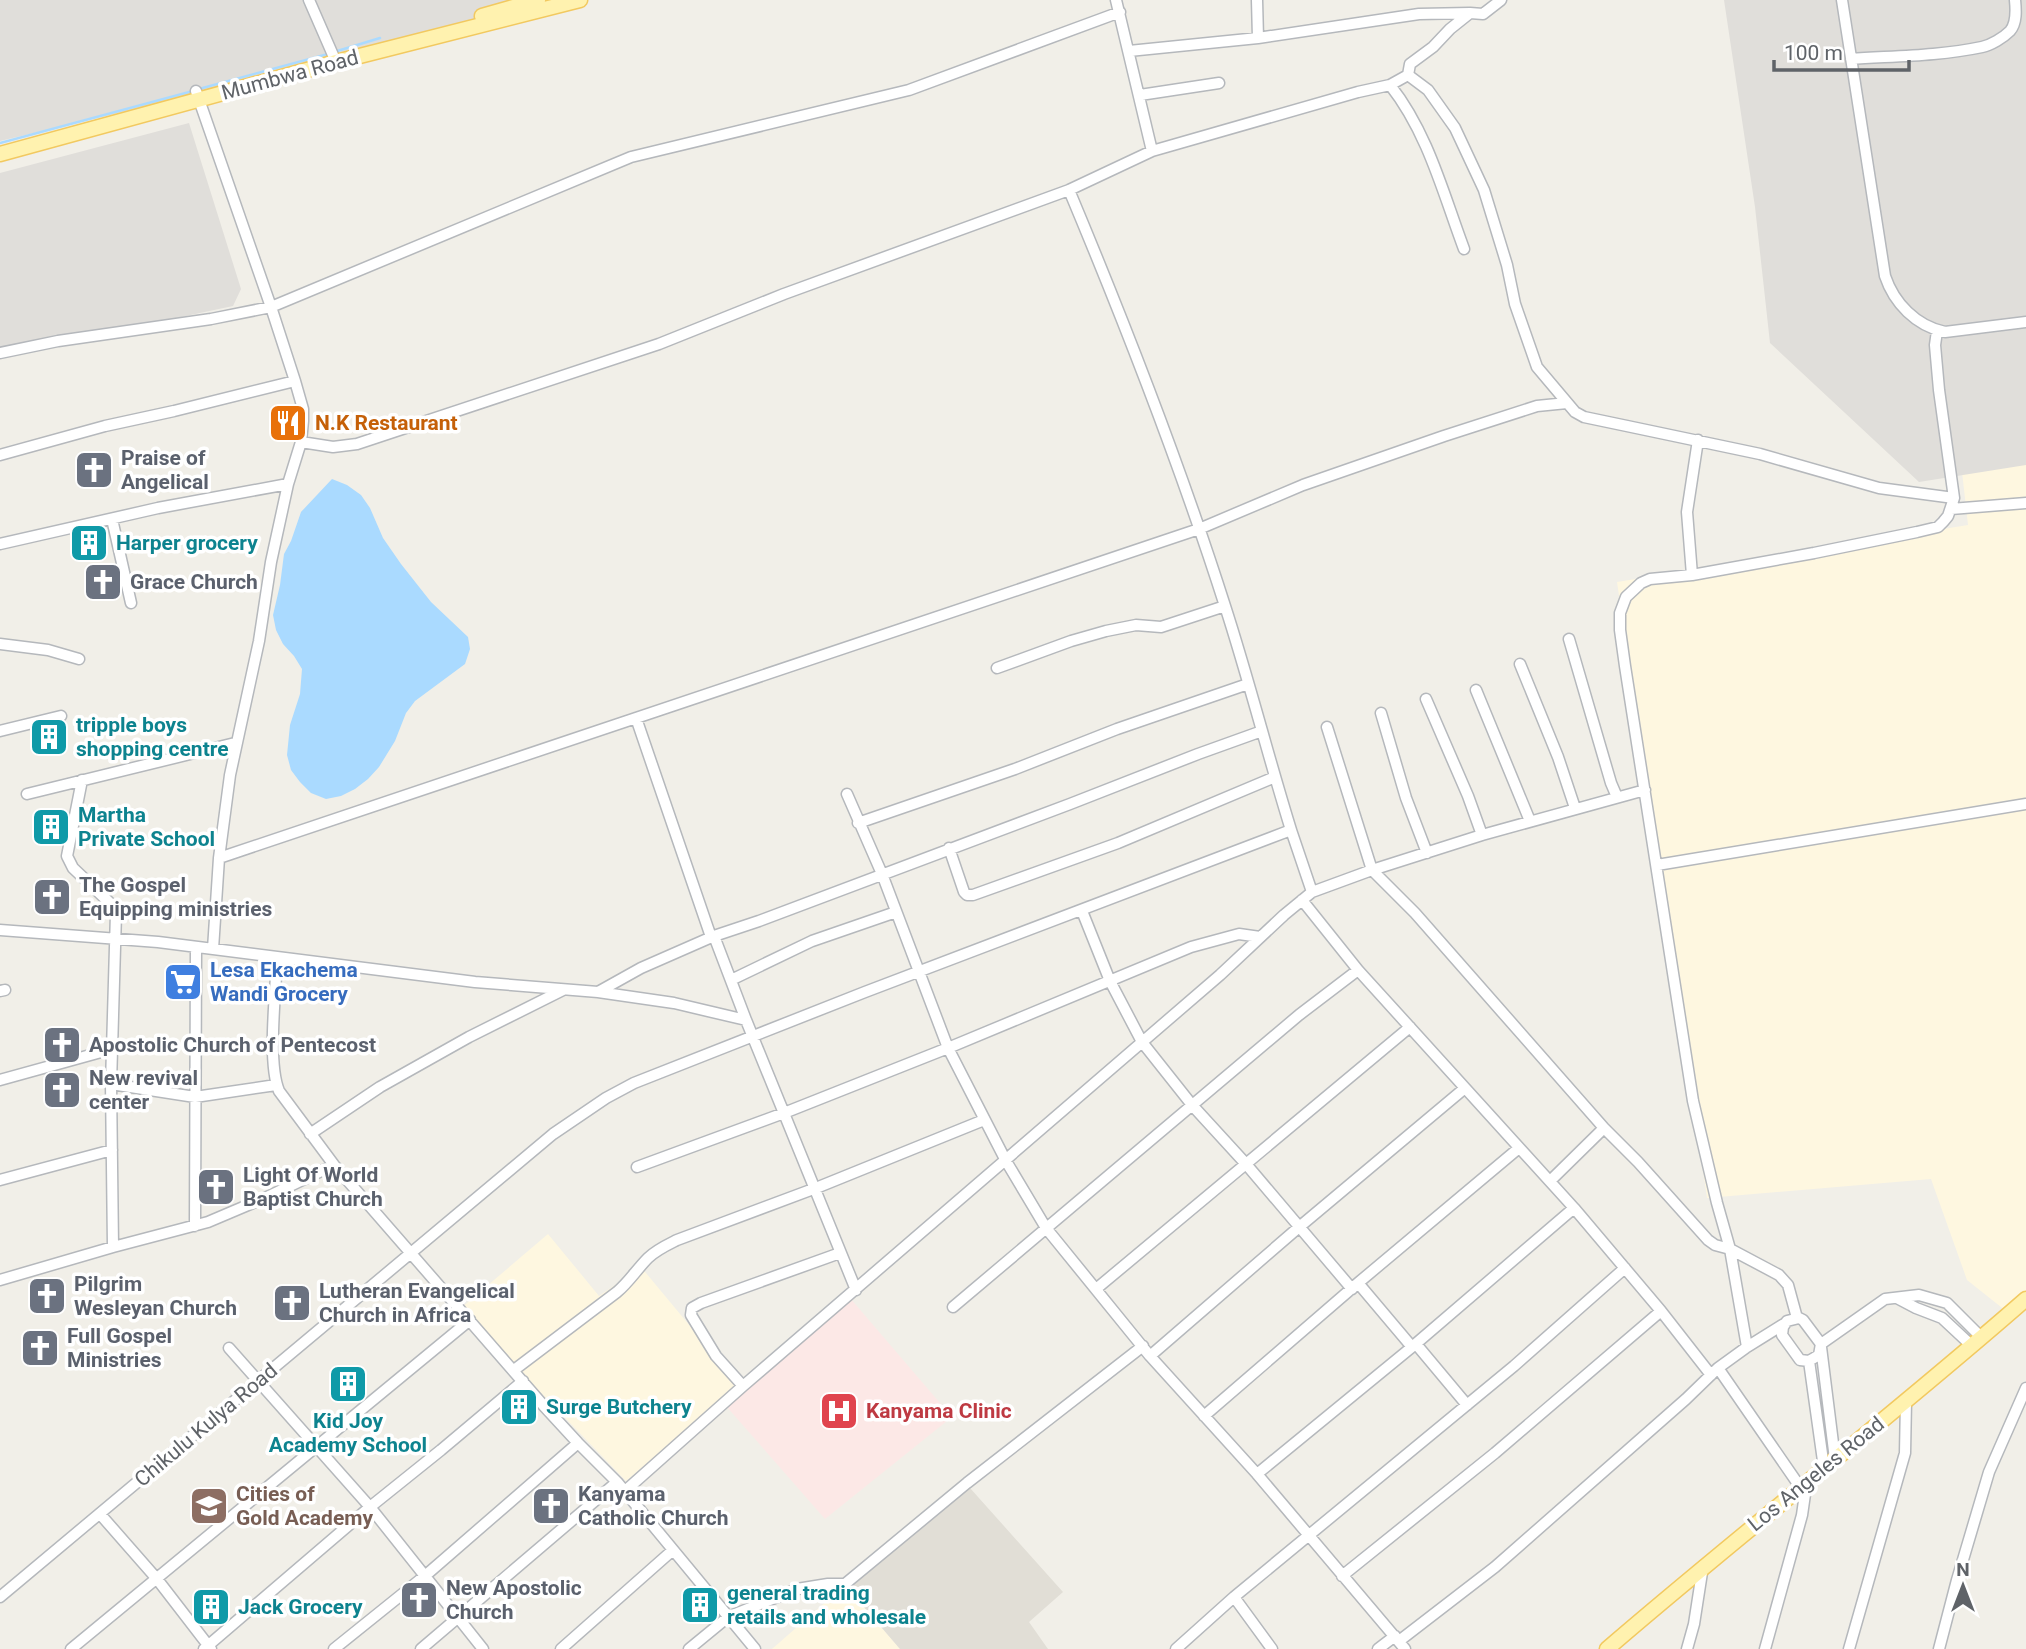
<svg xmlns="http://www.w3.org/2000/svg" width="2026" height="1649" viewBox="0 0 2026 1649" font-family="Roboto,sans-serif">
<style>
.commercial{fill:#fef7e0}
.industrial{fill:#e0deda}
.education{fill:#e1ded6}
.medical{fill:#fce8e6}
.water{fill:#aadaff}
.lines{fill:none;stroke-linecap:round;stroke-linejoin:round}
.stream{stroke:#aadaff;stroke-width:2.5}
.minor-casing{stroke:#b5b8bc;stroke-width:13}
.major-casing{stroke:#f2c960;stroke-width:17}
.minor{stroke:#fff;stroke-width:10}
.major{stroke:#fff2af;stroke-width:14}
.labels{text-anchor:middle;stroke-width:7;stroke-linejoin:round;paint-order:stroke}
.street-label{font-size:21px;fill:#5f6368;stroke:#fff}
.food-label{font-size:21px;font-weight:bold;fill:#c56008;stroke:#fff;text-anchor:start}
.worship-label{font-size:21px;font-weight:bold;fill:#5b616d;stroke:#fff;text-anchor:start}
.culture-label{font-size:21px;font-weight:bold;fill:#0d838f;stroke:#fff;text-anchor:start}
.shop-label{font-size:21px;font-weight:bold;fill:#366cbe;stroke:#fff;text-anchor:start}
.health-label{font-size:21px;font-weight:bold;fill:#be3a42;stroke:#fff;text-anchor:start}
.education-label{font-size:21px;font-weight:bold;fill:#785e54;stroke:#fff;text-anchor:start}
</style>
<rect width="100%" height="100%" fill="#f1efe8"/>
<path class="commercial" d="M2026 462V1293L2006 1311 1967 1280 1931 1179 1707 1198 1617 582 1968 525 1962 472Z
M548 1234 599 1296 641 1267 739 1385 626 1481 460 1309Z
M845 1585 900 1649H772Z"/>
<path class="industrial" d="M0 0H558L338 61 0 141Z
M1724 0H2026V465L1919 482 1770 343 1755 207Z
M189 123 241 289 233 306 82 338 0 348V173Z"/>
<path class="education" d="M970 1488 1063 1592 1029 1622 1048 1649H900L845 1585Z"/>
<path class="medical" d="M850 1298 952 1417 825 1519 726 1406Z"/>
<path class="water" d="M332 479 347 485 361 495 370 508 383 538 401 564 431 602 468 637 470 649 465 664 415 701 406 713 395 741 379 767 368 779 355 789 341 796 326 799 311 793 300 782 291 770 287 755 290 725 300 694 302 669 294 656 283 644 276 630 273 615 280 585 284 554 291 541 301 512Z"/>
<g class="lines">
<path class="stream" d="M334 52 380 38
M199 89 328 54
M0 143 193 91"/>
<defs>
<path id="minor" d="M309 0 336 62
M1116 0 1152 151
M1257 0 1258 38
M1842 0 1885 276C1894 303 1916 326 1945 332L2026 322
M1129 51 1258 38 1419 14 1470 13
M1851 59C1894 56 1939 56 1982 47 1991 45 2003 38 2010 31 2017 23 2016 10 2015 0
M1408 75 1428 90 1455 128 1484 190 1507 265 1515 304 1537 367 1575 412 1584 417 1627 426 1760 454 1879 488 1954 498
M1390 85C1428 133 1443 193 1464 249
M196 91 271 307 295 381 303 409V421L301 442 288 484 271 562 259 641 230 775 219 858 213 949
M1140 95 1219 83
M0 353 58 341 211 319 271 307 631 157 909 90 1120 12
M301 442 333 447 357 444 659 344 784 294 1069 190 1152 151 1358 92 1390 85 1408 75 1410 64 1433 47 1450 29 1470 13 1483 14 1501 0
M0 455 105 426 174 411 295 381
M1951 509 2026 503
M112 519 131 603
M0 544 158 508 288 484
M1692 575 1687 512 1698 440
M1569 639 1611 783 1617 797
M0 644 48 650 79 659
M1520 664 1558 757 1575 808
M997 668 1071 641 1106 631 1136 625 1161 627 1225 606
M1476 690 1530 821
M1426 699 1468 796 1482 835
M1381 713 1406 798 1427 853
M636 718 711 937
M1327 727 1372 870 1415 913 1604 1128 1638 1162 1708 1240 1715 1245 1730 1249 1747 1347
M0 731 61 716
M82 780 67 856 73 868 111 904 116 913 111 1084 113 1247
M27 794 235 743
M847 794 882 874 948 1048 1006 1161 1046 1228 1150 1356 1257 1474 1405 1649
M858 823 1015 769 1117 729 1248 684
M949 848 964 892 967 895H973L1118 843 1275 777
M219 858 1199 529 1303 485 1444 436 1537 406 1567 403
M1657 865 2026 804
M1312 892 1372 870 1482 835 1645 790
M1302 900 1358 970 1574 1208 1661 1311 1711 1375
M1082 911 1110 981 1142 1042 1192 1105 1246 1164 1352 1289
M0 930 158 942 475 982 598 992 674 1003 746 1020 856 1290
M714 936 746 1020
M277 958C276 991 267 1062 279 1091L334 1165 543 1405 578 1443 617 1482 755 1649
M731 980 812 941 896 912
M0 991 5 990
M598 992 641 968 714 936 759 921 1070 804 1198 754 1262 731
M0 1080 112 1049
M111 1084 195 1097 276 1085
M310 1134 380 1087 469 1037 563 990
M637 1167 784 1113 948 1048 1191 947 1239 934 1260 937
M0 1180 112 1150
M1550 1181 1604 1128
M195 1226 196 947
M0 1280 113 1247 208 1222 267 1197 334 1165
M1358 1283 1412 1347
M1096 1289 1410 1027
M1897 1298 1916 1308 1942 1318 1972 1346
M953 1307 1299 1015 1358 970
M1797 1318 1788 1285 1779 1275 1730 1249 1717 1203 1693 1101 1625 666 1620 630V613L1626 597 1641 583 1650 579 1692 575 1814 553 1917 532 1938 527 1943 522 1948 516 1954 498 1939 390 1935 345 1937 331
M1799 1318 1803 1320 1821 1344 1819 1355 1809 1361 1800 1360 1782 1335 1783 1327 1787 1321Z
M1416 1344 1467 1405
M1821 1344 1885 1299 1919 1295 1947 1303 1982 1338
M1821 1347 1835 1459
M229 1348 370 1507 483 1649
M1150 1356 1298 1228 1465 1088
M1809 1361 1824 1468
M1718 1368 1805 1494 1802 1515 1765 1649
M514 1370 617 1292C629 1282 637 1269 648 1258 656 1250 667 1245 677 1240L816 1188 984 1120
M743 1386 716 1356 691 1315 692 1308 701 1303 840 1253
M1204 1416 1358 1283 1519 1148
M1257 1474 1412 1347 1574 1208
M625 1491 743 1386 1220 975 1284 915 1312 892 1291 830
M100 1514 157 1579 211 1649
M1342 1576 1495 1453 1661 1311
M0 1597 553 1134 606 1098 634 1083 865 992 1291 830C1268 756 1249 680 1225 606 1180 465 1126 326 1069 190
M1234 1597 1272 1649
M1399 1641 1495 1567 1686 1399 1718 1368 1747 1347 1784 1324
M71 1649C205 1540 336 1429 470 1320
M204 1649 370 1507 441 1450 523 1381
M334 1649 426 1575 578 1443
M421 1649 617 1482
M561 1649 673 1550
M689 1649 728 1617 797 1589 828 1584H845L967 1483 1143 1346
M1176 1649 1234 1597 1514 1366 1625 1268
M1378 1649 1395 1636
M1687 1649 1694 1624 1703 1566
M1849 1649 1905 1453 1906 1401
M1939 1649 1957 1580 1989 1472 2026 1388"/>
<path id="major" d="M482 16 538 0
M0 154 336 62 580 0
M1607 1649C1745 1530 1889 1419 2026 1299"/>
</defs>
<use href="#minor" class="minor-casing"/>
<use href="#major" class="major-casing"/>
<use href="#minor" class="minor"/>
<use href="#major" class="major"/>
</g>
<defs>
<symbol id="restaurant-square" viewBox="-11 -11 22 22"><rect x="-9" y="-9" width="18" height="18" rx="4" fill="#e8710a" stroke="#fff"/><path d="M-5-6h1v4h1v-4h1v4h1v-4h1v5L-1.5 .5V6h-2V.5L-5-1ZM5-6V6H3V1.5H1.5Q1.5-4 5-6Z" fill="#fff"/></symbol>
<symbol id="church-square" viewBox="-11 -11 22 22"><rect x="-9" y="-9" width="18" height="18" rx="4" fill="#6b7280" stroke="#fff"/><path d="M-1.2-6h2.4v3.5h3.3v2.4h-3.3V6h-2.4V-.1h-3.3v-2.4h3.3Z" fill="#fff"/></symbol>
<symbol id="building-square" viewBox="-11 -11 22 22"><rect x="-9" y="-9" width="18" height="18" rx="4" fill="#0f9aa8" stroke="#fff"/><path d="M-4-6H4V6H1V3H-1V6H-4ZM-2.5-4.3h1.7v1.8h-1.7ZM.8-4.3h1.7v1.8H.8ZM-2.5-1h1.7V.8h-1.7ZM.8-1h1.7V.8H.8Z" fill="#fff"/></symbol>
<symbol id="supermarket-square" viewBox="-11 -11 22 22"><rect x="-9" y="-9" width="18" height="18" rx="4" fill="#3f7fe0" stroke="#fff"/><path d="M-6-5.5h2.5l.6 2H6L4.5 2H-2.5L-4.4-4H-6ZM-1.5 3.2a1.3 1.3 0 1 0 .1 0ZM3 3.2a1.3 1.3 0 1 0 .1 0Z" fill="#fff"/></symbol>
<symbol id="hospital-square" viewBox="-11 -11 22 22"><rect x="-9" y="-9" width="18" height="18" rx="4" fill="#e0444e" stroke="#fff"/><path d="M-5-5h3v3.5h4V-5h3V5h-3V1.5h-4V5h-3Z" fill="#fff"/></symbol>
<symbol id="school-square" viewBox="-11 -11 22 22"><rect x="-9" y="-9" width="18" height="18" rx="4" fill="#8d6e63" stroke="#fff"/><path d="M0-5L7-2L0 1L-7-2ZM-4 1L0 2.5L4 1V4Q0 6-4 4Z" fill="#fff"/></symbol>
</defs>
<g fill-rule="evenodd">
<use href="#restaurant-square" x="266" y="401" width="44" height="44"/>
<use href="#church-square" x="72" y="448" width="44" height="44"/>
<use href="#building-square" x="67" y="521" width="44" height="44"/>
<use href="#church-square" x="81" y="560" width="44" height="44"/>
<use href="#building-square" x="27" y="715" width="44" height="44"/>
<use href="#building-square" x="29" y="805" width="44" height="44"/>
<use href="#church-square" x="30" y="875" width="44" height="44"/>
<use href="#supermarket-square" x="161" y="960" width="44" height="44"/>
<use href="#church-square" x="40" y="1023" width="44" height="44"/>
<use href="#church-square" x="40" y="1068" width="44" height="44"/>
<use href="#church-square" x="194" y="1165" width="44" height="44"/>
<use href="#church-square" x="25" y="1274" width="44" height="44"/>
<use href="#church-square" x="270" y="1281" width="44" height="44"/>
<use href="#church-square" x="18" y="1326" width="44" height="44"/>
<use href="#building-square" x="326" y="1362" width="44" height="44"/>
<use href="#building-square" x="497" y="1385" width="44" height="44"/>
<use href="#hospital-square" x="817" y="1389" width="44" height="44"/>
<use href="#school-square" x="187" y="1484" width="44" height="44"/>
<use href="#church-square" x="529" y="1484" width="44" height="44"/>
<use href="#church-square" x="397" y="1578" width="44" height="44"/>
<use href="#building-square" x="678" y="1583" width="44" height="44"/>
<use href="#building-square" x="189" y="1585" width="44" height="44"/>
</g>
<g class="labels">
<g class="street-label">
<text transform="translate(290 75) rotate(-15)" y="7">Mumbwa Road</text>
<text transform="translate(206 1425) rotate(-40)" y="7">Chikulu Kulya Road</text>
<text transform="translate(1816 1474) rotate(-39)" y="7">Los Angeles Road</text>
</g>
<g class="food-label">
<text x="315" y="430">N.K Restaurant</text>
</g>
<g class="worship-label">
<text x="121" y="465">Praise of<tspan x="121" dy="24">Angelical</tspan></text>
<text x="130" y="589">Grace Church</text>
<text x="79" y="892">The Gospel<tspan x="79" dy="24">Equipping ministries</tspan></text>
<text x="89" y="1052">Apostolic Church of Pentecost</text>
<text x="89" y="1085">New revival<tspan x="89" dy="24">center</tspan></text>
<text x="243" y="1182">Light Of World<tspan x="243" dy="24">Baptist Church</tspan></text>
<text x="74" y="1291">Pilgrim<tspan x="74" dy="24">Wesleyan Church</tspan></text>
<text x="319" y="1298">Lutheran Evangelical<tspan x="319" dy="24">Church in Africa</tspan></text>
<text x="67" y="1343">Full Gospel<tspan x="67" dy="24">Ministries</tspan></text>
<text x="578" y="1501">Kanyama<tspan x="578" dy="24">Catholic Church</tspan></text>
<text x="446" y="1595">New Apostolic<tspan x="446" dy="24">Church</tspan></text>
</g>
<g class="culture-label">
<text x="116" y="550">Harper grocery</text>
<text x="76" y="732">tripple boys<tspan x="76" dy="24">shopping centre</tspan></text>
<text x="78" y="822">Martha<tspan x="78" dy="24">Private School</tspan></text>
<text x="546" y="1414">Surge Butchery</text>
<text x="348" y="1428" text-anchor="middle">Kid Joy<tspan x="348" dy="24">Academy School</tspan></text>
<text x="727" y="1600">general trading<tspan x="727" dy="24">retails and wholesale</tspan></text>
<text x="238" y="1614">Jack Grocery</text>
</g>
<g class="shop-label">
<text x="210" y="977">Lesa Ekachema<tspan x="210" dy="24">Wandi Grocery</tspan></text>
</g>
<g class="health-label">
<text x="866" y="1418">Kanyama Clinic</text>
</g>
<g class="education-label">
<text x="236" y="1501">Cities of<tspan x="236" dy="24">Gold Academy</tspan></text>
</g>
</g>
<g transform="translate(1963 1586)" stroke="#ffffff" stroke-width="5" paint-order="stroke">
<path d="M0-5L12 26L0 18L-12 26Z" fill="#5f6368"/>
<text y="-10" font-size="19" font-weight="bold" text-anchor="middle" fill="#5f6368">N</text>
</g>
<path d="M1774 60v10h135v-10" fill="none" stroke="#5f6368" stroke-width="3.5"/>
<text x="1784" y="60" font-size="21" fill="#5f6368" stroke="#ffffff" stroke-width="5" paint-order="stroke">100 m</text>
</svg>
